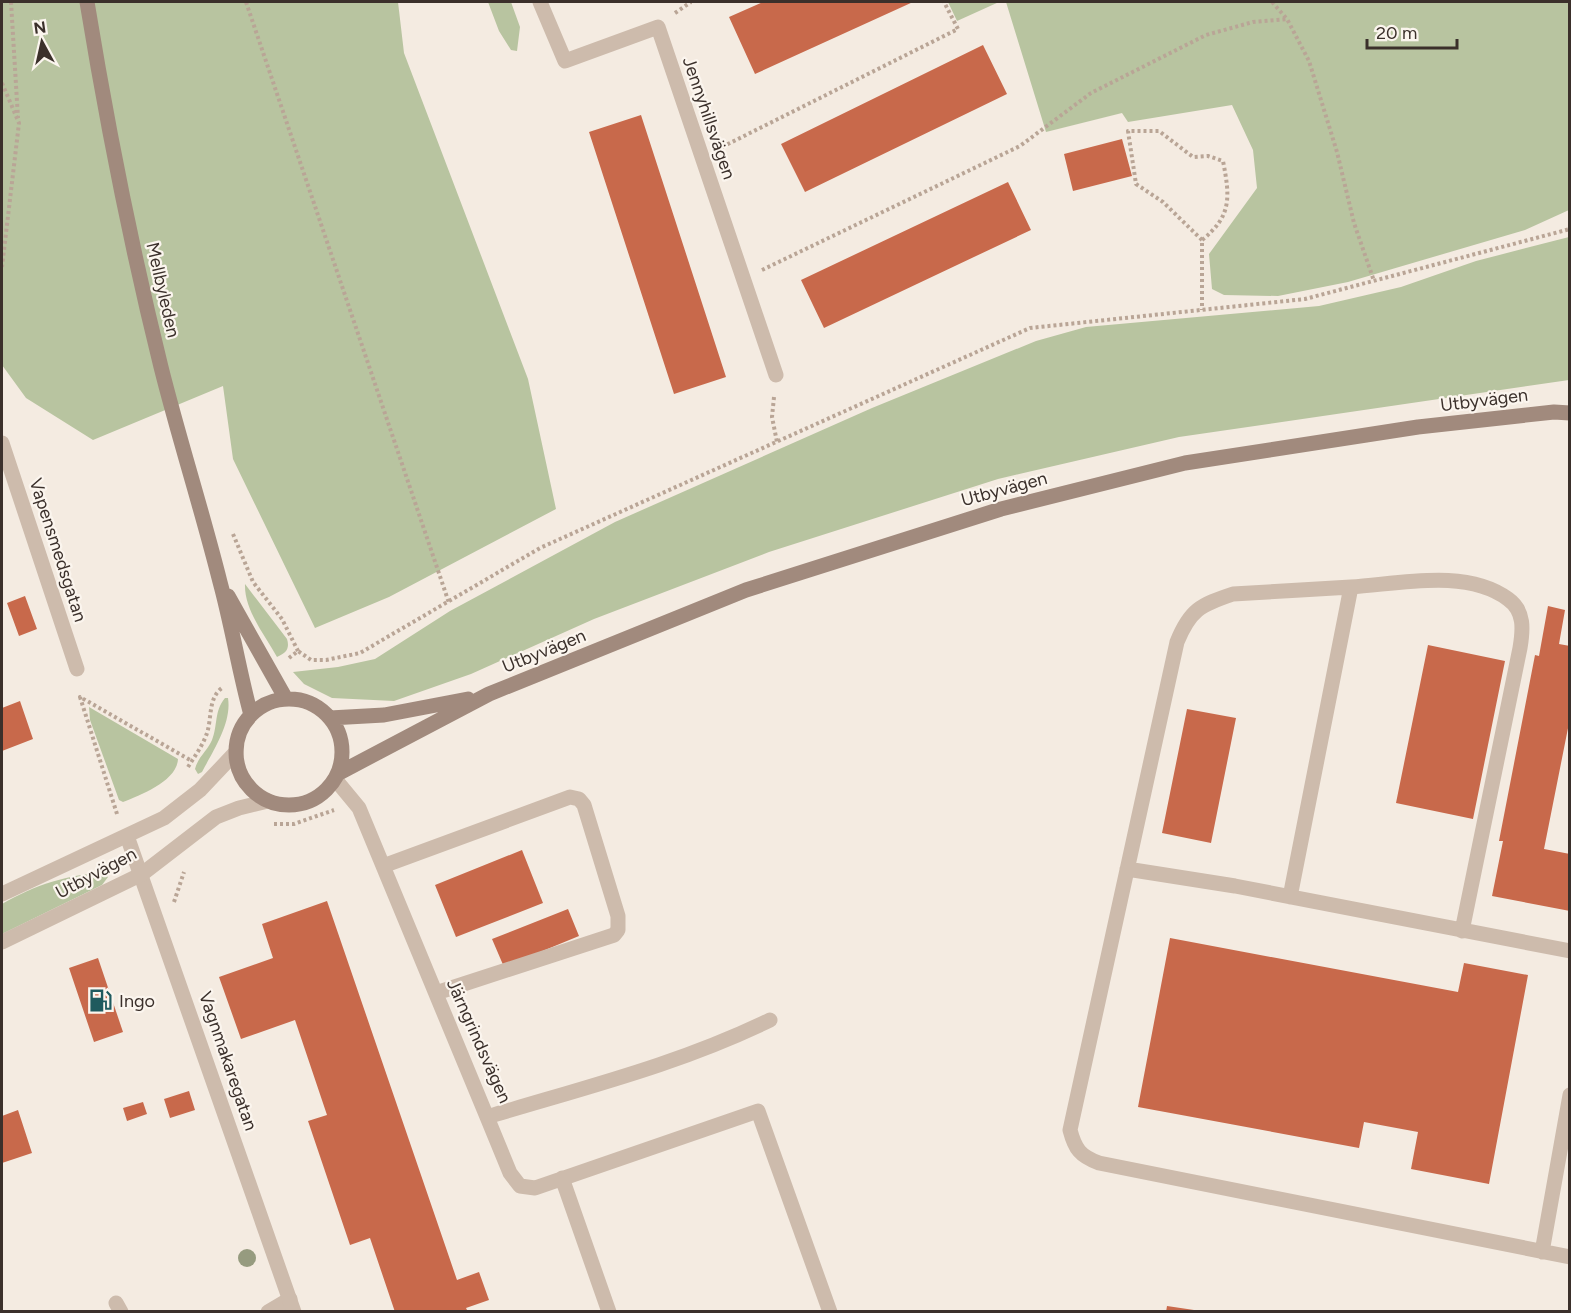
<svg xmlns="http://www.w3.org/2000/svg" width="1571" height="1313" viewBox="0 0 1571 1313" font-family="Figtree,sans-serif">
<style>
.green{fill:#b8c4a0}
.building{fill:#c8694b}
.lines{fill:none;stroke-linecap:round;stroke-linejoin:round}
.path{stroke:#b9a596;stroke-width:4;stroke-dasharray:3 3;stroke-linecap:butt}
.service{stroke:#cdbbac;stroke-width:15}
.minor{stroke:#cdbbac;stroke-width:15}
.tertiary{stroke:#cdbbac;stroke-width:15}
.secondary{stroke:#a18a7d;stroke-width:15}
.tree{fill:#969b7f}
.labels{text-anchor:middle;stroke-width:4.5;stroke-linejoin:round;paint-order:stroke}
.street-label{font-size:18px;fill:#3b302b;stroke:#fbf5ee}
.poi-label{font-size:18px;fill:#3b302b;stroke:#fbf5ee;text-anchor:start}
</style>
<rect width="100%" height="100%" fill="#f4ebe1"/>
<path class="green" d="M2 2H398L404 53 528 379 556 509 389 597 315 628 233 459 223 386 93 440 26 398 2 365Z
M488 2H511L520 27 517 51 511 50 499 31Z
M948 2H1569V210L1525 230 1348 282 1278 296 1224 295 1212 289 1209 254 1257 188 1253 150 1232 105 1128 122 1122 113 1046 132 1006 2H999L957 21Z
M1569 237V380L1179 437 998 479 769 552 594 619 471 674 394 701 332 698 304 684 293 672 338 667 375 659 450 611 615 522 872 408 1036 341 1086 327 1319 306 1401 287 1476 261Z
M245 584 287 639C290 649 286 653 277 657 265 635 244 610 245 584Z
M225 698H228C232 723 213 751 202 772L198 774 195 769C198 757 208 750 212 740 218 725 214 711 225 698Z
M89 707 178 759C177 781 141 795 123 802L119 800 90 720Z
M106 873 108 877 102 885 2 934V904C35 885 68 874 106 873Z"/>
<path class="building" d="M763 2H913L755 74 729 17Z
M983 45 1007 94 805 192 781 144Z
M641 115 726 377 674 394 589 132Z
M1122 139 1132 176 1073 191 1064 154Z
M1008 182 1031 230 824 328 801 280Z
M25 596 37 629 19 636 7 603Z
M1548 606 1565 610 1559 644 1570 646V718L1544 849 1570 854V911L1492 896 1503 841H1499L1535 655 1539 656Z
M1428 645 1505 661 1473 819 1396 803Z
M20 701 33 739 2 751V708Z
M1187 709 1236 718 1211 843 1162 833Z
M522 850 543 903 456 937 435 885Z
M327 901 457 1280 479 1272 489 1300 466 1308 468 1312H395L370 1238 350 1245 308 1121 327 1115 295 1020 241 1039 219 977 273 958 262 924Z
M568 909 579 936 504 967 492 939Z
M1170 938 1458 992 1464 963 1528 975 1489 1184 1411 1169 1418 1132 1364 1122 1359 1148 1138 1107Z
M98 958 123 1032 94 1042 69 968Z
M189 1091 195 1110 170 1118 164 1099Z
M143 1102 147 1114 127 1121 123 1108Z
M18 1110 32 1153 2 1163V1116Z
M1167 1306 1194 1310V1312H1166Z"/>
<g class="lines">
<path class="path" d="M11 2 18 118
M246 2 449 603
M1272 2 1287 19
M675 13 691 2
M2 83 19 123 2 267
M722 147 958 29 944 2
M1202 240 1163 202 1136 184 1128 131H1159L1193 157 1208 156 1223 161C1230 197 1232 216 1202 240V310
M762 270 1020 146 1091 93 1206 35 1253 22 1287 19 1309 61 1337 152 1354 223 1374 281
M774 397 772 417 777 442
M233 534 253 582 282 619 298 651
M289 658 298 651 311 660H326L360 653 540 548 1030 328 1305 299 1570 229
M188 767C195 756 203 745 207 733 212 718 208 698 222 688
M117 814 80 697 192 761
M274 824H294L334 810
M174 902 184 872"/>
<path class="service" d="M335 779 359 808 487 1117C586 1087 677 1065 770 1020
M383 866 570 797 579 799 584 805 618 916V930L614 935 436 993
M1127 869 1235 886 1570 951
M1290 897 1351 587
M1462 931 1520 648C1523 630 1525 611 1508 599 1466 568 1399 584 1351 587 1312 589 1272 592 1233 594 1200 605 1190 610 1177 642L1070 1130C1075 1149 1080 1156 1099 1163L1570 1257
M487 1117 510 1173 520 1186 535 1188 758 1111 830 1312
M562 1178 609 1312
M1542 1252 1570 1095
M116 1303 121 1312
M268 1312 290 1299"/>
<path class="minor" d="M540 2 565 61 658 27 776 375
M2 443 77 669
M127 836 294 1312"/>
<path class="tertiary" d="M2 894 164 818 200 790 236 752
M2 942 142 874 216 817 239 808 268 801"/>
<path class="secondary" d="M87 2C107 124 131 246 161 367 179 439 202 510 220 582 232 626 239 671 251 715
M228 596 286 699
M236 752a53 53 0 1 1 106 0a53 53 0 1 1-106 0Z
M330 718 384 715 468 699
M339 773 489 694 746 590 1001 509 1185 463 1418 427 1554 412 1570 413"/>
</g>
<circle class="tree" cx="247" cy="1258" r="9"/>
<defs>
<symbol id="fuel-bare" viewBox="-9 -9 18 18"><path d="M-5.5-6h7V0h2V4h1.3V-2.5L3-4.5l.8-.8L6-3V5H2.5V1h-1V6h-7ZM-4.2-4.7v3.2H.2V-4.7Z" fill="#1f5a5e" stroke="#fbf5ee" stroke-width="2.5" paint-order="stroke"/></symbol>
</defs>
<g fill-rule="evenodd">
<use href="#fuel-bare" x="84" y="984" width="33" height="33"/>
</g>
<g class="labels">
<g class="street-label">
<text transform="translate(709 118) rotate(71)" y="6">Jennyhillsvägen</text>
<text transform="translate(163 290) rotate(77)" y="6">Mellbyleden</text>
<text transform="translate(1484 400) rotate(-7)" y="6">Utbyvägen</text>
<text transform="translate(1004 489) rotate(-15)" y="6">Utbyvägen</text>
<text transform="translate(58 550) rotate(72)" y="6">Vapensmedsgatan</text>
<text transform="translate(544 651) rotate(-22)" y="6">Utbyvägen</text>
<text transform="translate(96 873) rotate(-28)" y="6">Utbyvägen</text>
<text transform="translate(479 1041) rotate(66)" y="6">Järngrindsvägen</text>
<text transform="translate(228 1061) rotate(71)" y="6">Vagnmakaregatan</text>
</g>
<g class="poi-label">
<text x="119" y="1007">Ingo</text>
</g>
</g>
<rect width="1571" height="1313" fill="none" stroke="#3b302b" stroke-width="6"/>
<g transform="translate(42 42) rotate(352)" stroke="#fbf5ee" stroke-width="4.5" paint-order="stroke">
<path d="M0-4.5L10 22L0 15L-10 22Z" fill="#3b302b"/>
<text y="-9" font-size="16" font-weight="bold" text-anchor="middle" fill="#3b302b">N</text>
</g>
<path d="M1367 39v9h90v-9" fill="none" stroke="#3b302b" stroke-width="3"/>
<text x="1376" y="39" font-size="18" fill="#3b302b" stroke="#fbf5ee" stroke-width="4.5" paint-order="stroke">20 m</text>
</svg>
